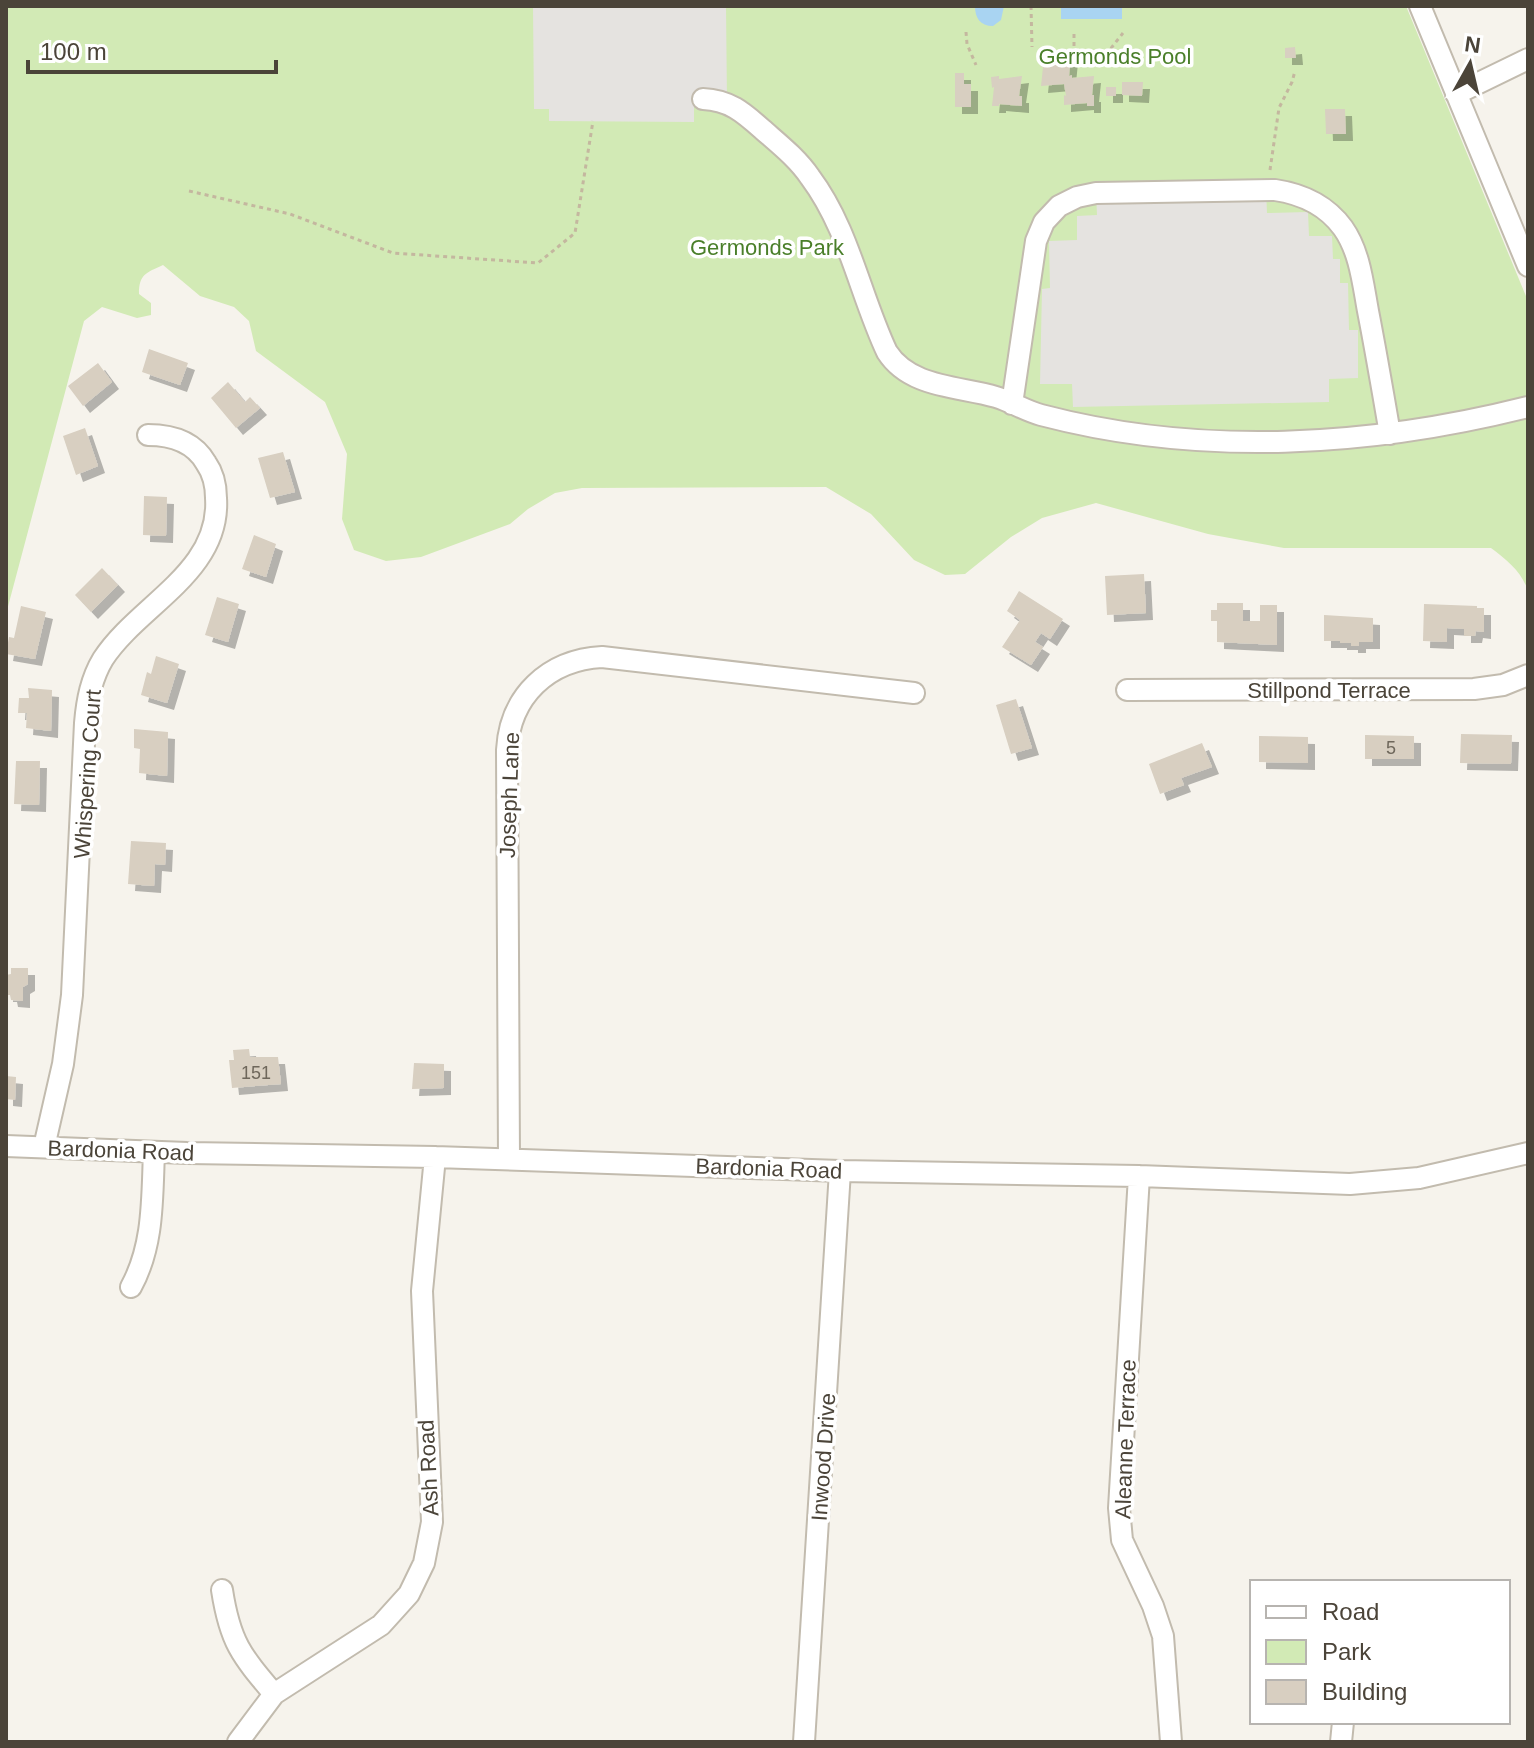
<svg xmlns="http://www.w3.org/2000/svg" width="1534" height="1748" viewBox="0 0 1534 1748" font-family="Arial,sans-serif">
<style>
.green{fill:#d2eab5}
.parking{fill:#e5e3e0}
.water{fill:#a9d4f2}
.building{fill:#d8cfc1;filter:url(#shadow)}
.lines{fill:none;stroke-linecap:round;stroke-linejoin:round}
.minor-casing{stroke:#c2bbae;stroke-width:24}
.path{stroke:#c4b79f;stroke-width:3;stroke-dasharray:4 4;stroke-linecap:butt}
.minor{stroke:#fff;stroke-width:20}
.labels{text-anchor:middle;stroke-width:7;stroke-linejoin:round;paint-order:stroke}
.number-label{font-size:18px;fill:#6e675b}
.park-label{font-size:22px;fill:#4a7f2a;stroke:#fff}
.street-label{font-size:22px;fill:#4b4439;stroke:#fff}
</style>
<defs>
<filter id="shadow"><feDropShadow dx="7" dy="7" stdDeviation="0" flood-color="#0004"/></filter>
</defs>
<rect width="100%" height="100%" fill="#f6f3ec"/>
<path class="green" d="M6 6H1406L1528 301V591C1522 572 1507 560 1491 548H1284L1208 534 1096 503 1042 518 1011 537 965 574 945 575 914 560 871 514 826 487 582 488 555 493 528 509 510 524 421 557 386 561 354 550 342 519 347 454 325 402 256 351 249 321 234 307 200 296 163 265C146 273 139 274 139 294L151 303V315L137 318 102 307 84 321 6 614Z"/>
<path class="parking" d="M533 6H726L727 102 694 99V122L549 121V109H534Z
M1266 189 1267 213 1308 212 1309 236H1332L1333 259H1340V283H1348L1349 330H1358V378L1329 379V402L1073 407 1072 384H1040L1042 289 1050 288 1049 241 1077 240V216L1097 215 1096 193Z"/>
<path class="water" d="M975 6H1004L1001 20 993 26C980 26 975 18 975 6Z
M1064 6H1122V19H1061V8Z"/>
<path class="building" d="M1295 47 1296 58H1285V48Z
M1041 56 1064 59V56H1071L1069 76 1072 75V78L1094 76 1092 95H1094V106H1087V103L1064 105V95L1066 96 1064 84 1041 86 1043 67H1041Z
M955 73H964V84H971V107H955Z
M999 76V79L1022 76 1019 96H1022V106L999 104V106H992L994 87 992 88 991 77Z
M1122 82H1143L1142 96 1122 95Z
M1106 87H1116V96H1106Z
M1325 109H1345L1346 134H1326Z
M149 349 188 363 180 385 142 372Z
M98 363 112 382 83 406 68 386Z
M228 382 245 402 250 397 260 408 236 428 211 398Z
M85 428 98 466 76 475 63 436Z
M283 452 295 492 270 498 258 458Z
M144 496 167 497 166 536 143 535Z
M254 535 276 544 266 577 242 569Z
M102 568 118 585 91 612 75 595Z
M1144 574 1146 613 1107 615 1105 576Z
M1019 591 1063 619 1050 639 1041 633 1035 642 1043 647 1031 665 1002 647 1020 620 1007 611Z
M217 597 239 604 228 642 205 635Z
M1217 603H1243V621H1260V605H1277V645L1217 642V621H1211V610H1217Z
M1424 604 1477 606V608H1484V632L1476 631 1475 636H1464V629L1447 628V642L1423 641Z
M21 606 46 612 35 659 6 654 9 637 14 638Z
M1324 615 1373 618V642H1359V646H1351V643H1340V641H1324Z
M156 656 179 664 167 703 141 695 147 672 151 674Z
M28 688 52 690 51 731 26 728 27 713H18L19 698H29Z
M1016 699 1032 748 1011 754 996 705Z
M134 729 168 732 167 776 139 773 140 749 134 748Z
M1461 734 1512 735 1511 764 1460 763Z
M1365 735 1414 736V759H1365Z
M1259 736 1308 737V763L1259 762Z
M1202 743 1212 767 1181 778 1184 785 1160 794 1149 764Z
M16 761H40L39 805 14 804Z
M131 841 166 843 165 865 155 864 154 886 128 884Z
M11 968H28V984L23 987V1001L11 1000 10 995H6V975L11 974Z
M249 1049 250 1057H278L281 1084 232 1088 229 1060H234L233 1050Z
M414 1063 444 1064V1088L412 1089Z
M6 1076 16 1077 15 1100 6 1099Z"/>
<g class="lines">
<defs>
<path id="minor" d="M1420 6 1528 266
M1456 94 1528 59
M703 99C729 100 743 112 762 129 779 144 797 158 810 177 849 229 860 295 887 352 910 388 959 386 996 397 1012 402 1026 411 1041 415 1201 457 1369 447 1528 407
M1012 404 1036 241 1044 222 1059 206 1077 197 1096 193 1275 190C1302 194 1327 206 1343 228 1360 252 1363 284 1368 311 1376 352 1383 393 1390 434
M1127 690 1474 689 1503 685 1528 675
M6 1146 187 1153 435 1157 840 1171 1139 1176 1350 1184 1419 1178 1528 1153
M44 1147 63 1064 72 995 85 723C87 700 91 679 103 659 138 605 221 572 216 498 216 485 213 473 206 463 194 442 172 435 148 435
M509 1159 507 750C510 696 548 660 602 657L914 693
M1139 1176 1119 1508 1122 1540 1153 1606 1163 1636 1171 1742
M131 1287C154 1245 152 1198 154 1152
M222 1590C230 1642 241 1655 274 1694
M238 1742 274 1694 381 1625 409 1594 424 1563 432 1522 422 1291 435 1157
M804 1742 840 1171
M1341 1742 1343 1722"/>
</defs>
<use href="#minor" class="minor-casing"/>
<path class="path" d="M1031 6 1032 47
M966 32 967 44 976 65
M1074 34V46
M1101 61 1123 33
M1270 170 1279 108 1292 82 1295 71
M189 191 290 214 393 253 538 263 575 233 593 121"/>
<use href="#minor" class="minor"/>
</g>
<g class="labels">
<g class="number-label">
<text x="1391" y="754">5</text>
<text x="256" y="1079">151</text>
</g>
<g class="park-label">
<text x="1115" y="64">Germonds Pool</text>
<text x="767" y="255">Germonds Park</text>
</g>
<g class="street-label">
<text x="1329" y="698">Stillpond Terrace</text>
<text transform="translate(87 774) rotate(-86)" y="8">Whispering Court</text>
<text transform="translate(509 795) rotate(-88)" y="8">Joseph Lane</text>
<text transform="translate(121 1150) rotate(2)" y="8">Bardonia Road</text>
<text transform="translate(769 1168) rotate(2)" y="8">Bardonia Road</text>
<text transform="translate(1125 1439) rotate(-88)" y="8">Aleanne Terrace</text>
<text transform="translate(823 1457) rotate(-86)" y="8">Inwood Drive</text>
<text transform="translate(428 1468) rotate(-93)" y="8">Ash Road</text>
</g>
</g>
<rect width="1534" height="1748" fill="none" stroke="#4b4439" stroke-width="16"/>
<rect x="1250" y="1580" width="260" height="144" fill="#ffffff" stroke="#b7b4b0" stroke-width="2"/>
<rect x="1266" y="1606" width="40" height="12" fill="#ffffff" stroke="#b7b4b0" stroke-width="2"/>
<text x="1322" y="1620" font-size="24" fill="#4b4439">Road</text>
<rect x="1266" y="1640" width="40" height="24" fill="#d2eab5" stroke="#b7b4b0" stroke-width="2"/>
<text x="1322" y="1660" font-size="24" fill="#4b4439">Park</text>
<rect x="1266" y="1680" width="40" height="24" fill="#d8cfc1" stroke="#b7b4b0" stroke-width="2"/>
<text x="1322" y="1700" font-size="24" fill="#4b4439">Building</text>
<g transform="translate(1470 64) rotate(8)" stroke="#ffffff" stroke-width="6" paint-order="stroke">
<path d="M0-6L14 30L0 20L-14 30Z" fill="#4b4439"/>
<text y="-12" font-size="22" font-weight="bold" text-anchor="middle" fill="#4b4439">N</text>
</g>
<path d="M28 60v12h248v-12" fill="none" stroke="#4b4439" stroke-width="4"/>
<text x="40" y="60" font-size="24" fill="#4b4439" stroke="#ffffff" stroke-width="6" paint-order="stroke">100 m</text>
</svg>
